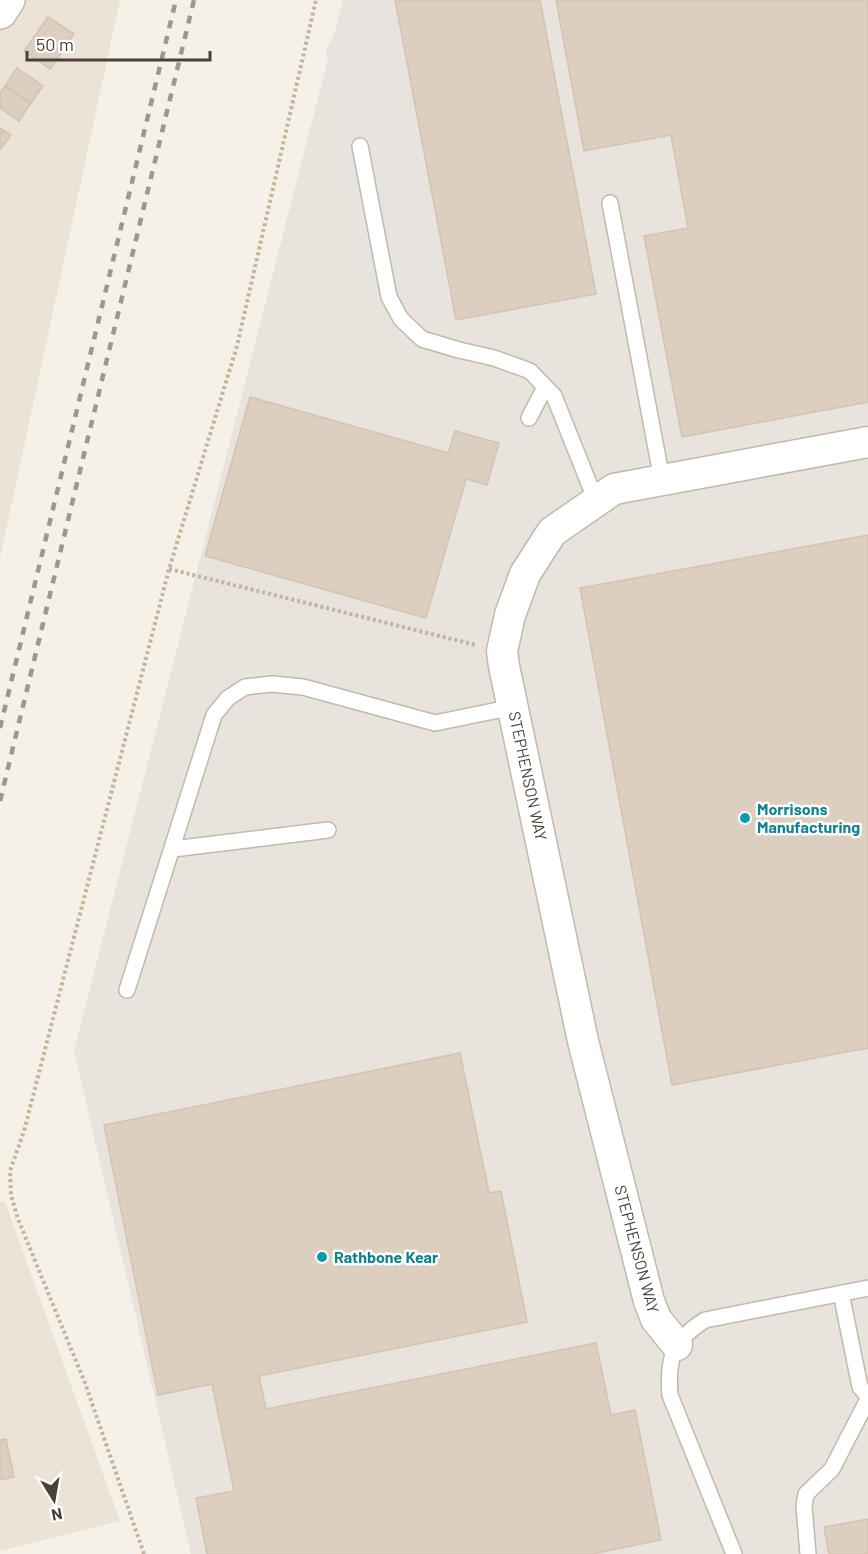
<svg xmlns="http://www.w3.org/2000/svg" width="868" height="1554" viewBox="0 0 868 1554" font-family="Barlow,sans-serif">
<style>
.residential{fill:#eae3d6}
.industrial{fill:#e8e3dd}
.parking{fill:#e7e4e0}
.building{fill:#dccfbf;stroke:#d4c4af;stroke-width:1.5}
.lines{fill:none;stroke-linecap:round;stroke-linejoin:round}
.service-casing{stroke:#c2b9aa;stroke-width:18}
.minor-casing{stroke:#c2b9aa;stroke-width:33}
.tertiary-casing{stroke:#c2b9aa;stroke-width:36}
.path{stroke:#c6b499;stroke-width:4;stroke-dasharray:3 3;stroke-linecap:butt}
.service{stroke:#fff;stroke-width:15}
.minor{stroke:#fff;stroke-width:30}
.tertiary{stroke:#fff;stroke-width:33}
.rail{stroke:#989898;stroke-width:4.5;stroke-dasharray:8 8;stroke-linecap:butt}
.culture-dot{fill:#0f9aa8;stroke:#fff;stroke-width:2}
.labels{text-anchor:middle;stroke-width:5;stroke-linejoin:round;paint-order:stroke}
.street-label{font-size:16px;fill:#4a4136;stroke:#fff}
.culture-label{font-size:16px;font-weight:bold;fill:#0d838f;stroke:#fff;text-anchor:start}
</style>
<rect width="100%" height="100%" fill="#f6f1e8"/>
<path class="residential" d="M8 0H120L0 558V12Z
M0 1202H5L120 1521 0 1551Z"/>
<path class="industrial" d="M343 0H868V1554H191L74 1051Z"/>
<path class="parking" d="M397 7 453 304 421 309 417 291 373 300 326 49 344 17Z"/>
<path class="building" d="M395 0H540L596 294 456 320Z
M556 0H868V402L682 437 644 236 688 228 671 135 584 151Z
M48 17 74 34 62 52 36 34Z
M36 34 62 52 50 69 24 51Z
M17 68 43 86 31 103 5 86Z
M5 86 31 103 19 121 0 108V93Z
M0 128 11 135 0 150Z
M250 397 448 453 455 431 499 443 487 485 466 479 426 618 205 556Z
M868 535V1048L672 1085 580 588Z
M460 1053 489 1193 501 1191 527 1322 259 1376 266 1409 596 1343 611 1415 635 1410 661 1540 592 1554H207L196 1498 234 1491 212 1384 158 1395 104 1125Z
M6 1439 14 1477 0 1480V1440Z
M868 1519V1554H829L824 1527Z"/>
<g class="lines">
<defs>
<path id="service" d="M360 146 389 297 401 319 422 339 459 350 494 358 530 371 554 396 596 501
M610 203 662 480
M529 418 545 387
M173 849 328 830
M127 990 214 715 228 698 245 687 272 684 303 687 435 723 513 707
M841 1293 860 1387 868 1396
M734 1554 670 1395C667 1358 673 1340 705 1320L868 1288
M808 1554 804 1506 806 1494 832 1469 868 1399"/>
<path id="minor" d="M677 1345 656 1319 649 1301 583 1041 504 666 502 651 510 615 525 574 552 532 614 489 868 442"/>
<path id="tertiary" d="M0 12 8 0"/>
</defs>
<use href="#service" class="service-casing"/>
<use href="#minor" class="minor-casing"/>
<use href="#tertiary" class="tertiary-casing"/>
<path class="path" d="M169 569 476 645
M144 1554 85 1383 18 1219 11 1195 10 1171 24 1131 169 569 237 346 316 0"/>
<use href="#service" class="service"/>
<use href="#minor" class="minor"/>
<use href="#tertiary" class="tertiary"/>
<path class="rail" d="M0 728 176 0
M0 801 194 0"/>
</g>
<g class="culture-dot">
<circle cx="745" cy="818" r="6"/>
<circle cx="322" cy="1257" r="6"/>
</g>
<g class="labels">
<g class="street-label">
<text transform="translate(528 776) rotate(78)" y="6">STEPHENSON WAY</text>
<text transform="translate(637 1249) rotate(75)" y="6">STEPHENSON WAY</text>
</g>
<g class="culture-label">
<text x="757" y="815">Morrisons<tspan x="757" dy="18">Manufacturing</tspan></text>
<text x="334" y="1263">Rathbone Kear</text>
</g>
</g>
<g transform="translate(54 1500) rotate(169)" stroke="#ffffff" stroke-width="4.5" paint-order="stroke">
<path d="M0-4.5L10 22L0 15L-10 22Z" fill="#4a4136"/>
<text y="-9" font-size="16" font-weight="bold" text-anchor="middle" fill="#4a4136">N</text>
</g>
<path d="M27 51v9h183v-9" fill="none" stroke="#4a4136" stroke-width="3"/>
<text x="36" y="51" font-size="18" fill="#4a4136" stroke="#ffffff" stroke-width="4.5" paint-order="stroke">50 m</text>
</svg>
